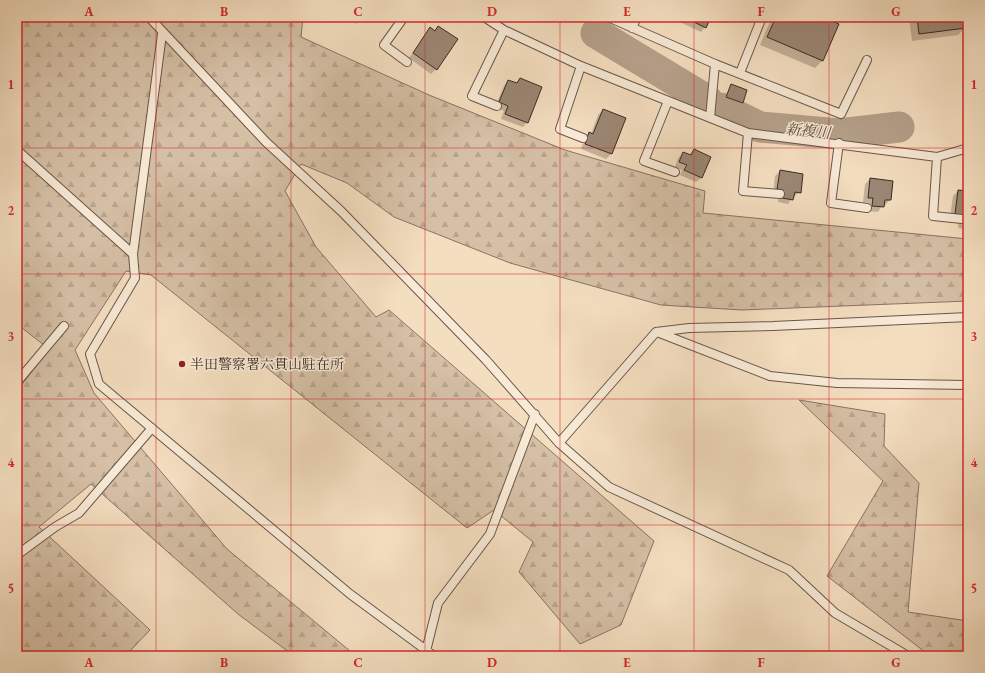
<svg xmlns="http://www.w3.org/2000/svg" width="985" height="673" viewBox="0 0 985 673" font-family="'EB Garamond','Noto Serif JP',serif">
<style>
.forest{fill:url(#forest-firs);stroke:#887464}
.shadow{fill:#0003}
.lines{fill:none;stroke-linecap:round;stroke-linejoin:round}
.river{stroke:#b5a08a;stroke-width:31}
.building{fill:#9b8774;stroke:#3b2922}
.service-casing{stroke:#69564a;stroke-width:10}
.service{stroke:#f8ead6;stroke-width:8}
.grid{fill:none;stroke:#d62828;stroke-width:1;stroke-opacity:0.55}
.poi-dot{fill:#8f2418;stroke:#f8ead6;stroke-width:1.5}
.labels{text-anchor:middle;stroke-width:3;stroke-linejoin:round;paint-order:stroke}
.poi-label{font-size:14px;fill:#3b2922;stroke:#f8ead6;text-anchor:start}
.water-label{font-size:15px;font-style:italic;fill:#604d41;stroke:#f8ead6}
.neatline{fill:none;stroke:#d62828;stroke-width:1.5}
.grid-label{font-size:13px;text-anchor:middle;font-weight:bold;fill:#d62828}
</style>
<defs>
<pattern id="forest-firs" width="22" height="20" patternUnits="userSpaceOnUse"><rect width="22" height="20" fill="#d5bfa5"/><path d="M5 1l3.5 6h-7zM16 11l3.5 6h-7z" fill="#b8a48e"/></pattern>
</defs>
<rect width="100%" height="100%" fill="#f4dec0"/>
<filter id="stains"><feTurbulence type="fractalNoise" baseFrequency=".005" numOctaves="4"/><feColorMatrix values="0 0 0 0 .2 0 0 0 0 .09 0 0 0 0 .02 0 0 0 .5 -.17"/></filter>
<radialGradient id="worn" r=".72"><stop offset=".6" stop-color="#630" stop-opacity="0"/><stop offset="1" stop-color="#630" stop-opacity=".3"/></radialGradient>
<path class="forest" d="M17 17H303L301 37 429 95 565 150 705 191 703 213 968 239V301L742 310 661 305 510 263 394 217 347 183 301 164 285 191 316 247 376 317 389 310 654 541 621 625 580 644 519 572 533 542 494 510 467 528 151 275 126 271 75 350 94 393 227 549 356 656H294L238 614 91 484 39 527 150 630 125 656H17V391L49 349 17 324Z
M799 400 885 414 884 446 919 483 908 612 968 621V656H930L827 576 883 481Z"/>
<path class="shadow" d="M346 17H362L356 24Z
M682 17H710L705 27 701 32 680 22Z
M772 17H820L822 61 815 68 760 45Z
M909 17H963L965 28 958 35 912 41Z
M439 27 436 69 431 74 409 58 426 33 431 28 435 31Z
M520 79 527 122 523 127 501 119 504 111 495 107 504 86 508 81 515 84Z
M731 85 742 102 740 104 725 100Z
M603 110 624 119 611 154 606 159 581 149 585 138 591 134 598 115Z
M694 150 710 157 701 178 696 182 680 175 682 170 675 167 678 158 683 153 689 155Z
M780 171 800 192 793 197 788 204 778 202 779 194H773L775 176Z
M870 179 890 200 885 205 883 204 878 212 868 211 869 203 863 202 865 184Z
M958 191 968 192V229L958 228 959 219 950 218 953 196Z"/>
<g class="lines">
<path class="river" d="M596 33 707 100
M721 108 760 127 839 134 899 127"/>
</g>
<path class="building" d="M684 17H711L706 28Z
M776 17H823L839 24 823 61 767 37Z
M917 17H964L966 28 919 34Z
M438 26 458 39 437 70 413 53 430 27 435 31Z
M520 78 542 87 528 123 505 114 508 106 499 102 508 80 517 83Z
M731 84 747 90 743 103 726 97Z
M603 109 626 118 612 154 585 144 589 132 593 134Z
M694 149 711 157 702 178 684 170 687 165 679 162 683 152 691 155Z
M780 170 803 174 801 193 795 192 793 200 782 198 783 190 777 189Z
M870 178 893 181 891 200H885L884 207 872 206 873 198H868Z
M958 190 968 191V224L962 223 964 215 955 214Z"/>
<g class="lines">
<defs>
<path id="service" d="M149 17 266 142 341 211 486 360 559 443 609 487 789 570 835 613 908 656
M404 17 384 45 407 62
M484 17 504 30 581 66 748 133 937 157 968 148
M608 17 715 64 841 114 867 60
M632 28 637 17
M581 66 560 129 583 138
M740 73 762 17
M668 101 644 161 675 172
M497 106 472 96 504 30
M710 118 715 64
M748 133 743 191 780 194
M839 143 831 203 867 208
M17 150 133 254 135 278 90 354 99 384 350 594 434 656
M937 157 933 216 962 219
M133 254 162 34
M657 332 770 376 837 383 968 385
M17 382 64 326
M559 443 656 332 689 328 773 326 968 317
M17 555 55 527 79 513 152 428
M425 655 438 603 490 534 535 414"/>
</defs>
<use href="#service" class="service-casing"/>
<use href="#service" class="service"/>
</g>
<path class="grid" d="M156 17V656M291 17V656M425 17V656M560 17V656M694 17V656M829 17V656M17 148H968M17 274H968M17 399H968M17 525H968"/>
<circle class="poi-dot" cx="182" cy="364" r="4"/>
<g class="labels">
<g class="poi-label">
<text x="190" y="369">半田警察署六貫山駐在所</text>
</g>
<g class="water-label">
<text transform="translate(808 131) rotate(5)" y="5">新複川</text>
</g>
</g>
<rect width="985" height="673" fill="none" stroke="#f4dec0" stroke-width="44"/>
<rect x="22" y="22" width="941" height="629" class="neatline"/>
<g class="grid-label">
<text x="89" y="16">A</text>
<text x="224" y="16">B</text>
<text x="358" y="16">C</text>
<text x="492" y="16">D</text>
<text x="627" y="16">E</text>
<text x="761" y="16">F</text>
<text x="896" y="16">G</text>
<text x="11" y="89">1</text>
<text x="974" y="89">1</text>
<text x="11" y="215">2</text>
<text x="974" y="215">2</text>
<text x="11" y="341">3</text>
<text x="974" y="341">3</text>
<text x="11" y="467">4</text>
<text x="974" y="467">4</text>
<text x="11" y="593">5</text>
<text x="974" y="593">5</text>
<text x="89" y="667">A</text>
<text x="224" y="667">B</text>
<text x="358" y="667">C</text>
<text x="492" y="667">D</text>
<text x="627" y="667">E</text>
<text x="761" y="667">F</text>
<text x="896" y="667">G</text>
</g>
<rect width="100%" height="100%" filter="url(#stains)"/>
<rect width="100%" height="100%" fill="url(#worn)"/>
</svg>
